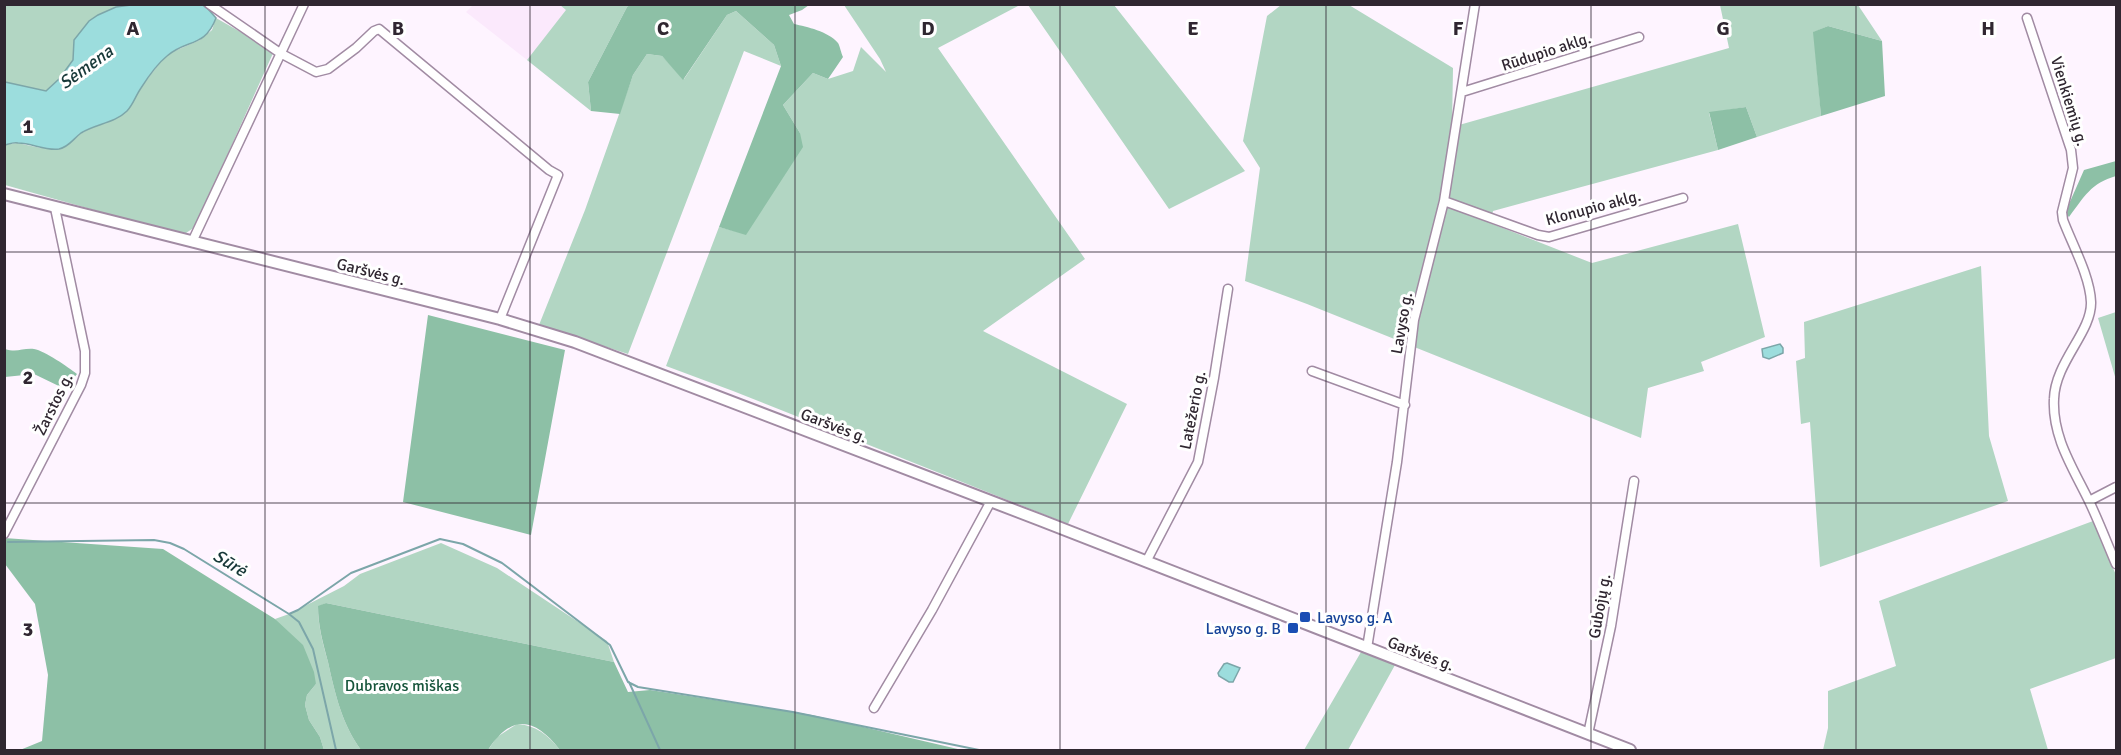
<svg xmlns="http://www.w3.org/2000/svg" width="2121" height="755" viewBox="0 0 2121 755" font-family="Signika,sans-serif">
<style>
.built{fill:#fbe9fc}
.green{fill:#b2d6c3}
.forest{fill:#8dc0a6}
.water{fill:#9cdddd;stroke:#7ca6a9;stroke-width:1.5}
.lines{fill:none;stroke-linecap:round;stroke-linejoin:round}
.stream{stroke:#7ca6a9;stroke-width:2}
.minor-casing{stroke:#a18ba3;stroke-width:11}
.major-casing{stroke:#a18ba3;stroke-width:14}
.minor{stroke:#fff;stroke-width:8}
.major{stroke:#fff;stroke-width:10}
.grid{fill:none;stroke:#302731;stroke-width:1.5;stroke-opacity:0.55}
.transit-dot{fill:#1a4fb4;stroke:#fff;stroke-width:2}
.labels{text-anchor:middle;stroke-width:6;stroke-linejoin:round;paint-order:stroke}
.street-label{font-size:16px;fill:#302731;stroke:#fff}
.transit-label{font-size:16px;fill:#164399;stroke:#fff;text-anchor:start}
.park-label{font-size:16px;fill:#15543a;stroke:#fff}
.water-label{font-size:18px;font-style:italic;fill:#173838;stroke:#fff}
.grid-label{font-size:20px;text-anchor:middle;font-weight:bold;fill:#302731;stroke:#fff;stroke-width:6;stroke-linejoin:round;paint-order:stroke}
</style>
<rect width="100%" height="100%" fill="#fef4ff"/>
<path class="built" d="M474 4 560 5 567 10 527 60 466 12Z"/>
<path class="green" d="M5 5H131C99 10 95 18 74 40L73 60 59 79 46 91 5 82Z
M560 5H631L627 7 588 82 591 111 527 60 566 10Z
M844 5H1020L938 48 1085 259 983 331 1127 404 1068 524 733 391 666 366 719 227 746 234 800 133 783 105 813 73 828 79 853 71 861 47 886 72 880 59Z
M1028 5H1114L1245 171 1169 209Z
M1281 5H1349L1453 68 1452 127 1729 48 1720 5H1858L1882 41 1828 26 1814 32 1821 116 1757 137 1746 107 1709 113 1718 150 1493 211 1490 223 1592 263 1738 224 1765 337 1701 362 1704 371 1648 388 1641 438 1307 304 1245 281 1260 168 1243 141 1267 16Z
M736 11 774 45 781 66 744 51 628 354 539 325 585 210 633 75 647 54 662 56 684 79 727 15Z
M216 18 274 51 195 227 183 235 5 185 4 145 17 143 41 148 68 145 80 134 93 127 115 119 127 111 141 87 163 59 170 53 200 40 212 30Z
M1981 266 1989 436 2008 501 1820 567 1810 422 1801 424 1796 361 1805 358 1804 322Z
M2116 312V380L2098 318Z
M2093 521 2116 575V658L2030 689 2048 750H1823L1828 728V691L1896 666 1879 601Z
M441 543 497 568 607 641 614 662 326 603 318 607C318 626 323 644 328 662 335 694 342 724 361 750H324L320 737 309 720 305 705 307 695 316 684 275 619 289 614 344 586 360 574Z
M1361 652 1395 665 1348 750H1304Z
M517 724C536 725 548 735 560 750H488L497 737Z"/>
<path class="forest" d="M631 4 809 5 802 10 789 15 794 24C807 27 828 31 838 43 840 46 841 53 843 57L828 79 813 73 783 105 800 133 803 147 746 235 719 227 781 66 774 45 736 11 727 15 683 80 662 56 647 54 633 75 620 114 591 111 588 82 627 7Z
M1828 26 1882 41 1885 96 1821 116 1813 32Z
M1746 107 1757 137 1718 150 1709 112Z
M2116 161V176C2091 183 2084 197 2069 217L2065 213 2084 170Z
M428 315 565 350 531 535 403 502Z
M5 349C17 353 22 348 34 349 45 351 68 367 77 374L65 389 34 374 5 377Z
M4 538 163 549 275 619 303 645 314 672 316 684 307 695 305 705 309 720 320 737 324 750H20L42 741 48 675 35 604 5 564Z
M326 603 614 662 628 692 650 690 812 715 962 750H560C535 718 512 713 488 750H361C342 724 335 694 328 662 323 643 318 626 318 606Z"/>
<path class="water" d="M201 4 208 9 216 18C205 48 186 39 167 56 157 64 148 77 141 88 136 95 133 105 127 111 115 123 95 124 81 133 73 139 69 147 59 149 45 151 32 143 18 143 14 142 9 144 5 145V82L46 91 59 79 73 60 74 40 89 21 98 15 116 7 131 5Z
M1780 344 1783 348V353L1769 359 1763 357 1762 349Z
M1227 663 1240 668 1233 682H1229L1219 676 1218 673 1224 664Z"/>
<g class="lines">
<path class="stream" d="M8 542 154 540 170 543 184 549 289 614 299 622 313 649 336 750
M289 614 298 610 351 573 440 539 463 544 502 563 610 645 628 682 638 687 793 712 979 750
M629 682 660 750"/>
<defs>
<path id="minor" d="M209 4 280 53 316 72 328 69 356 48 374 31 379 29 549 170 558 175 500 319
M2027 18 2071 150 2073 168 2062 212 2063 220C2072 244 2090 276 2091 302 2092 332 2055 362 2054 399 2052 437 2073 468 2089 501 2099 522 2107 543 2116 564
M1462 92 1639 37
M1444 201 1538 235 1549 237 1683 198
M192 242 304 4
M1312 371 1405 405
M2089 501 2116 487
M4 534 81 385 85 373V351L55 208
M1146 562 1198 462 1214 378 1228 289
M1367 648 1397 462 1414 320 1444 201 1475 4
M874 708 932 610 991 501
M1588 734 1611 626 1634 481"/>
<path id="major" d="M4 194 500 319 575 342 1040 520 1630 750"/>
</defs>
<use href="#minor" class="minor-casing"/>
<use href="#major" class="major-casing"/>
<use href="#minor" class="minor"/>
<use href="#major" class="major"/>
</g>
<path class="grid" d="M265 4V750M530 4V750M795 4V750M1060 4V750M1326 4V750M1591 4V750M1856 4V750M4 252H2116M4 503H2116"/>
<g class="transit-dot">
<rect x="1299" y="611" width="12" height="12" rx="3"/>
<rect x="1287" y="622" width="12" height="12" rx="3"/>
</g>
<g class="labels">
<g class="street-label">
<text transform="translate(1546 51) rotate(-18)" y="6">Rūdupio aklg.</text>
<text transform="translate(2070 101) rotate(73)" y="6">Vienkiemių g.</text>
<text transform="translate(1593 207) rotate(-15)" y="6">Klonupio aklg.</text>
<text transform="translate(371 271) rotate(14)" y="6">Garšvės g.</text>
<text transform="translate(1401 323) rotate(-80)" y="6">Lavyso g.</text>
<text transform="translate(53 404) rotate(-64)" y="6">Žarstos g.</text>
<text transform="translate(1192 410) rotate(-79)" y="6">Latežerio g.</text>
<text transform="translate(834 425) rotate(21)" y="6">Garšvės g.</text>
<text transform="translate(1599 606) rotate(-80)" y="6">Gubojų g.</text>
<text transform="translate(1421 653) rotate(21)" y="6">Garšvės g.</text>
</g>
<g class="transit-label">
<text x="1317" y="623">Lavyso g. A</text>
<text x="1281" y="634" text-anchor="end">Lavyso g. B</text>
</g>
<g class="park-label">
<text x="402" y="691">Dubravos miškas</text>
</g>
<g class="water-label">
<text transform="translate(86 67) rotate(-36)" y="6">Sėmena</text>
<text transform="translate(230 563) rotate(31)" y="6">Sūrė</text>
</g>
</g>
<g class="grid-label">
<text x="133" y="35">A</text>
<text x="398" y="35">B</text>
<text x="663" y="35">C</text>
<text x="928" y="35">D</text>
<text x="1193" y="35">E</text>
<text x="1458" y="35">F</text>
<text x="1723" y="35">G</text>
<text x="1988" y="35">H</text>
<text x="28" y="133">1</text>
<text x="28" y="384">2</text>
<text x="28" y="636">3</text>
</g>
<rect width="2121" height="755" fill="none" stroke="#302731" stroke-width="12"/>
</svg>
